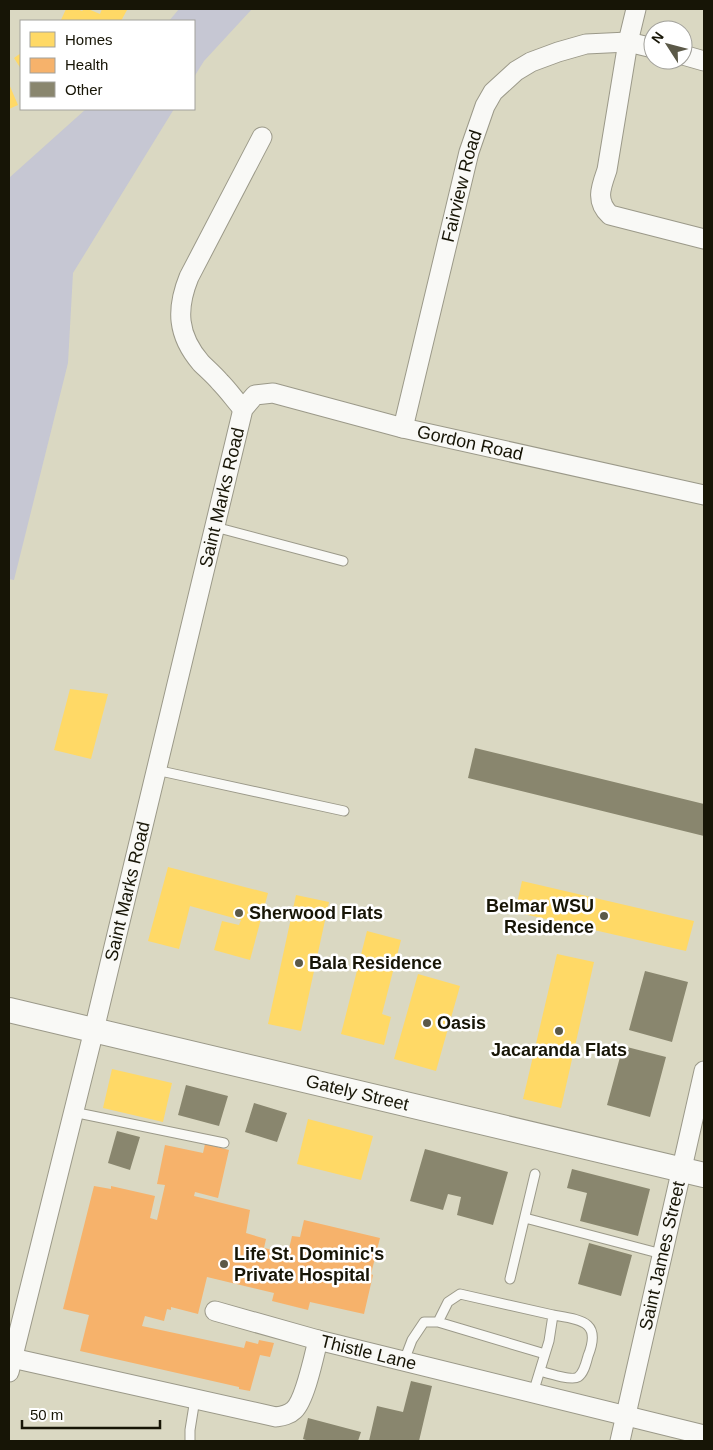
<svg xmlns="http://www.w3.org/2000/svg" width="713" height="1450" viewBox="0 0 713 1450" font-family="Arial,sans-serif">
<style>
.green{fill:#c6c7d3}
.homes{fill:#ffd966}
.health{fill:#f6b26b}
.building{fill:#89866e}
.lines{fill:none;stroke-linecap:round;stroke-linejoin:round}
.service-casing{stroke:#9b9989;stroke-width:11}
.minor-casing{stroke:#9b9989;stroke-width:21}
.tertiary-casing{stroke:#9b9989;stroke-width:26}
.service{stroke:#f9f9f6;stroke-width:9}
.minor{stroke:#f9f9f6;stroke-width:19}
.tertiary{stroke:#f9f9f6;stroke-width:24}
.poi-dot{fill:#5b5948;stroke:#fff;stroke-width:2}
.labels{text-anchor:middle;stroke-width:5;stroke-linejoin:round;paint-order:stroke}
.street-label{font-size:18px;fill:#171506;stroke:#fff}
.poi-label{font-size:18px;font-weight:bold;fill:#171506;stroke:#fff;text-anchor:start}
</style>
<rect width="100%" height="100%" fill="#dad8c2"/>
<path class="green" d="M179 9H252L204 61 194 77V21H169Z
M86 109H174L73 273 68 363 14 580 9 579V178Z"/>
<path class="homes" d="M66 9H77L82 11 84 9H88L100 14 102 9 127 10 121 21H64L61 20Z
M21 53V69L14 58Z
M9 84 18 105 9 109Z
M70 689 108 694 91 759 54 750Z
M168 867 268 893 250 960 214 950 222 921 239 925 241 920 190 906 179 949 148 941Z
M522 881 694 921 686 951 515 912Z
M296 895 329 902 301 1031 268 1024Z
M367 931 401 940 382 1014 391 1017 384 1045 341 1034Z
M557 954 594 962 561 1108 523 1099Z
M418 974 460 986 436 1071 394 1059Z
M112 1069 172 1083 163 1122 103 1108Z
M308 1119 373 1136 361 1180 297 1164Z"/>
<path class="health" d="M205 1144 229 1150 218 1198 195 1192 194 1196 250 1210 246 1233 266 1239 264 1248 288 1253 292 1236 300 1237 304 1220 380 1238 371 1274 373 1275 364 1314 310 1302 308 1310 272 1301 274 1293 207 1277 198 1314 171 1307V1310L167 1309 164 1321 145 1316 142 1326 244 1348 246 1341 258 1344 259 1340 274 1343 270 1357 260 1355 250 1391 239 1389V1387L80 1351 89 1315 63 1309 94 1186 111 1189V1186L155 1196 150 1218 157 1220 165 1185 157 1184 165 1145 203 1153Z"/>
<path class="building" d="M475 748 704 804V836L468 778Z
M645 971 688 982 672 1042 629 1030Z
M623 1046 666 1057 650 1117 607 1105Z
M186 1085 228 1096 219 1126 178 1115Z
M254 1103 287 1113 277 1142 245 1132Z
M117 1131 140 1137 130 1170 108 1163Z
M425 1149 508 1172 493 1225 457 1215 461 1197 448 1194 443 1210 410 1201Z
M572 1169 650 1189 638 1236 580 1221 587 1193 567 1188Z
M589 1243 632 1255 621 1296 578 1284Z
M411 1381 432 1386 419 1441H369L377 1406 403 1412Z
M308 1418 361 1432 358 1441H309L303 1439Z"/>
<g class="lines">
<defs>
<path id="service" d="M215 527 343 561
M156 770 344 811
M73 1112 224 1143
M525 1218 662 1254
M510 1279 535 1174
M438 1322 448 1302 460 1294 553 1315 549 1341 533 1393
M404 1361 412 1340 424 1322H438L545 1354
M540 1371C547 1373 572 1381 578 1377 584 1373 586 1363 588 1356 602 1321 581 1320 553 1315
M190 1441V1430L195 1399"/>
<g id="minor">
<path d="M636 9 628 42 607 170C601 187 595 201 610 215L704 239"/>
<path d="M683 55 704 61"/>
<path d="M243 409C235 400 228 390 220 382 214 375 207 369 201 363 177 335 176 309 189 277L262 137"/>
<path id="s1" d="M403 428 469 152 485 106 493 92 516 71 531 62 558 52 586 44 628 42 653 48"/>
<path id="s2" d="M215 1311 318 1340 704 1435"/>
<path d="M12 1358 276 1417C282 1416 289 1415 294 1410 305 1400 314 1356 318 1340"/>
<path id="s3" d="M9 1372 94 1030 243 409 255 395 273 393 403 428 704 495"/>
<path id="s4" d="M620 1441 704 1071"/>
</g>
<g id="tertiary">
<path id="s5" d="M9 1010 704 1175"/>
</g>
</defs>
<use href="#service" class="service-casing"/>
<use href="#minor" class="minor-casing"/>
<use href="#tertiary" class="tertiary-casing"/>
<use href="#service" class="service"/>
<use href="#minor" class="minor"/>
<use href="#tertiary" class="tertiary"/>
</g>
<g class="poi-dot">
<circle cx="239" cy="913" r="5"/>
<circle cx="604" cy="916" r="5"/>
<circle cx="299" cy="963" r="5"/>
<circle cx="427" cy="1023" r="5"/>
<circle cx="559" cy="1031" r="5"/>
<circle cx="224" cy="1264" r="5"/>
</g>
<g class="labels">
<g class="street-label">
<text dy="6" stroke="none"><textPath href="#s1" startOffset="249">Fairview Road</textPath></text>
<text dy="6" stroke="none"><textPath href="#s3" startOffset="1231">Gordon Road</textPath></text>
<text dy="6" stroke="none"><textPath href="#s3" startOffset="900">Saint Marks Road</textPath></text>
<text dy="6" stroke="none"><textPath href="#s3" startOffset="495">Saint Marks Road</textPath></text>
<text dy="6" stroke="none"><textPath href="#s5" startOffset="358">Gately Street</textPath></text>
<text dy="6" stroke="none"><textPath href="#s4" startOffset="190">Saint James Street</textPath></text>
<text dy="6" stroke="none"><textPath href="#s2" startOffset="159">Thistle Lane</textPath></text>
</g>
<g class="poi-label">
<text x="594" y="912" text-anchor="end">Belmar WSU<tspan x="594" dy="21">Residence</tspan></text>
<text x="249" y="919">Sherwood Flats</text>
<text x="309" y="969">Bala Residence</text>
<text x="437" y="1029">Oasis</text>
<text x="559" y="1056" text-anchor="middle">Jacaranda Flats</text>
<text x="234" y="1260">Life St. Dominic's<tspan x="234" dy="21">Private Hospital</tspan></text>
</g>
</g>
<rect width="713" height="1450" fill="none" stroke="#171506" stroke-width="20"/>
<rect x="20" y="20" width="175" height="90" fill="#ffffff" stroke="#a2a19b"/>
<rect x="30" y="32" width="25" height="15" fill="#ffd966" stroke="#a2a19b"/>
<text x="65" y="45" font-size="15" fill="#171506">Homes</text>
<rect x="30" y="58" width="25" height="15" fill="#f6b26b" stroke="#a2a19b"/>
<text x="65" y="70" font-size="15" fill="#171506">Health</text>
<rect x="30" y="82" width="25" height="15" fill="#89866e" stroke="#a2a19b"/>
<text x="65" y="95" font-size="15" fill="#171506">Other</text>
<g transform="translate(668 45) rotate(306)"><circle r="24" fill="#ffffff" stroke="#a2a19b"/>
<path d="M0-4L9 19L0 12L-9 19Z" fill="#5b5948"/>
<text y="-8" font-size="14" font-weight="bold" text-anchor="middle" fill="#171506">N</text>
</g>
<path d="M22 1420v8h138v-8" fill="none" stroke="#171506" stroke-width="2.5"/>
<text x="30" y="1420" font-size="15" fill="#171506" stroke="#ffffff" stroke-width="4" paint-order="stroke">50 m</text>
</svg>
